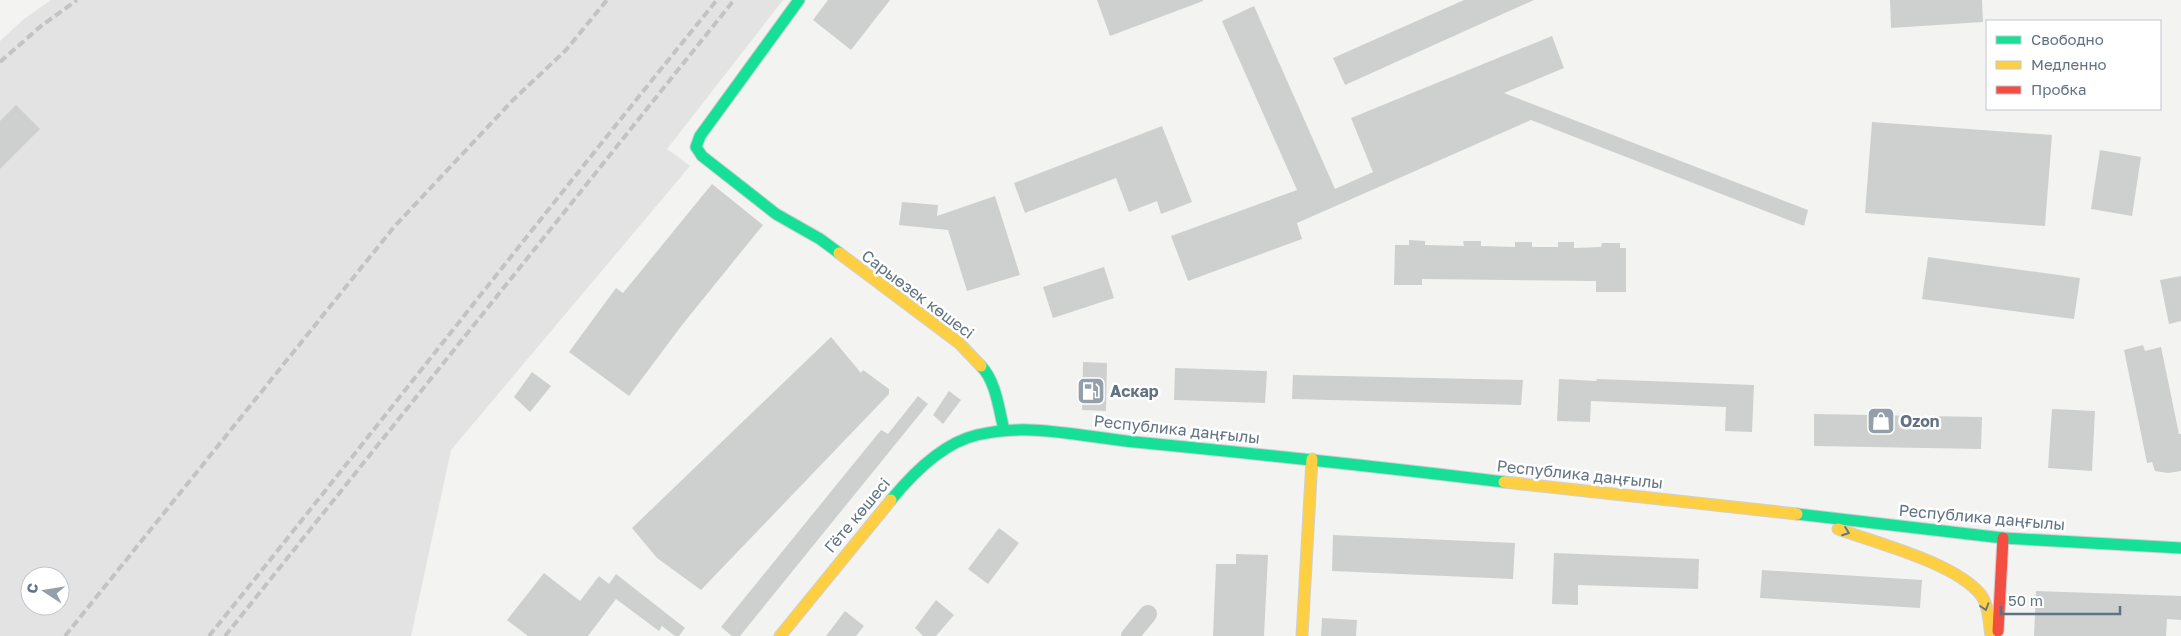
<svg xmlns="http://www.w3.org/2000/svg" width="2181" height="636" viewBox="0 0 2181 636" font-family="'Golos Text',sans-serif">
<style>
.built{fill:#e2e3e2;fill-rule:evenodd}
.building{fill:#ced0d0}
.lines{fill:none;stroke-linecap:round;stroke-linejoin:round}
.fast-casing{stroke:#ced0d1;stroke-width:13}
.slow-casing{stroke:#ced0d1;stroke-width:13}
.jam-casing{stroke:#ced0d1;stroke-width:13}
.street{stroke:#cccece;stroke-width:18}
.fast{stroke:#16e098;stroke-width:11}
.slow{stroke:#ffcf43;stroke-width:11}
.jam{stroke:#f24e42;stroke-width:11}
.rail{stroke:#c2c3c4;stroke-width:4;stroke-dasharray:8 4;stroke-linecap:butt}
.oneway{stroke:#5d7884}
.labels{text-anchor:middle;stroke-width:5;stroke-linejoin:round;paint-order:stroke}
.street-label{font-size:16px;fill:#617283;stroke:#fff}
.poi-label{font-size:16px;font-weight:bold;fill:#617283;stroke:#fff;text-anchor:start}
</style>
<rect width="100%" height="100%" fill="#f3f3f1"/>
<path class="built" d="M51 0H783L667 149 690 166 451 450 411 636H0V41L24 19ZM30 576H60V606H30Z"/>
<path class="building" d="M828 0H890L851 50 813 20Z
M1097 0H1203V1L1110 36Z
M1464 0H1534L1345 85 1333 58Z
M1890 0H1982L1983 22 1891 28Z
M1254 6 1335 189 1373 172 1351 118 1552 36 1564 68 1504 93 1808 210 1804 226 1531 120 1297 223 1302 239 1188 281 1171 236 1297 190 1222 21Z
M16 105 40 129 0 169V121Z
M1872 122 2052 135 2045 226 1865 213Z
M1162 126 1192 202 1161 214 1157 201 1129 212 1116 178 1025 213 1014 183Z
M2100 150 2141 157 2132 216 2091 209Z
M712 184 763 225 682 325 629 396 569 352 616 288 623 293Z
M995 196 1020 275 967 291 948 230 899 225 902 202 938 205 937 216Z
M1409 240 1425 241V245L1464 246 1463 241H1481V246L1515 247V242H1532V247H1558V242H1574V248L1601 247 1602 243H1620V248H1626V292H1596V281L1422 279V285H1394L1395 245H1409Z
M1928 257 2080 278 2074 319 1922 299Z
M1104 267 1114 298 1053 318 1043 287Z
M2181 276V321L2169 324 2160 280Z
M831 337 861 373 863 370 889 389V394L701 590 657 558 632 528Z
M2143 345 2145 351 2161 347 2179 434H2181V471L2168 473 2155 471 2152 462 2147 463 2124 350Z
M1083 362 1107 363 1106 411 1082 410Z
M1175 368 1267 371 1265 403 1174 400Z
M532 372 551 386 530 412 514 397Z
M1293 375 1523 380 1521 405 1292 399Z
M1559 379 1596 381 1597 379 1754 385 1752 432 1725 431 1726 407 1591 401 1590 422 1557 421Z
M949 391 961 400 943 424 933 415Z
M918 396 928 404 740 636H732L721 627 881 430 888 434Z
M2052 409 2095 411 2092 471 2048 468Z
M1814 414 1982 417 1981 449 1814 446Z
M999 528 1019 543 988 584 968 569Z
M1333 535 1515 543 1513 579 1332 571Z
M1554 553 1699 559 1698 589 1578 585V605L1552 604Z
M1236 554 1268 555 1264 636H1213L1216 564H1236Z
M1762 570 1922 580 1920 608 1760 598Z
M544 573 580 601 599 576 609 584 616 574 685 628 679 636H675L662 626 659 631 616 599 588 636H528L507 620Z
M2036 591 2181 596V620L2167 619 2166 636H2034Z
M936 600 954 615 936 636H923L915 628Z
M845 611 864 626 856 636H826Z
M1322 618 1357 620 1356 636H1321Z"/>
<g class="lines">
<defs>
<path id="fast" d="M799 0 700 136 696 147 702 156 776 214 820 239 839 253
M981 366C996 381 999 410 1004 430
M891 500C913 473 943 443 977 435 1029 422 1083 437 1135 442 1258 454 1381 467 1504 482
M1797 514 2003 538 2181 548"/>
<path id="slow" d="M839 253 959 343 981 366
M1504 482 1797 514
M1838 529C1876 543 1956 563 1981 595 1989 606 1989 623 1991 636
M780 636 891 500
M1302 636 1312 459"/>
<path id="jam" d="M1998 631 2003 538"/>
</defs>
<use href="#fast" class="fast-casing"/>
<use href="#slow" class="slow-casing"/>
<use href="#jam" class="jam-casing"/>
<path class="street" d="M1130 636 1148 614"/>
<use href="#fast" class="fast"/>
<use href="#slow" class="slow"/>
<use href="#jam" class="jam"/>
<path class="rail" d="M0 62 41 26 77 0
M65 636 394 227 512 101 566 50 607 0
M209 636C379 425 546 210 717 0
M225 636 734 0"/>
</g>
<defs><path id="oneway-chevron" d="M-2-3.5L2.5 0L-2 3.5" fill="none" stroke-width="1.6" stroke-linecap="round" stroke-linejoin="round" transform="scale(1.25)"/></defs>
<g class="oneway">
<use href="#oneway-chevron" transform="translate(1846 532) rotate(20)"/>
<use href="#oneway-chevron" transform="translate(1985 607) rotate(72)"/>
</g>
<defs>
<symbol id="fuel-square" viewBox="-11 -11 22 22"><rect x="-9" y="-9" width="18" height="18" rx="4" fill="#949faa" stroke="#fff"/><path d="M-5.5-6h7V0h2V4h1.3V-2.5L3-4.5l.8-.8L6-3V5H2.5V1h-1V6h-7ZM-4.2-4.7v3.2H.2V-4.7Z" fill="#fff"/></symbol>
<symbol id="shop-square" viewBox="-11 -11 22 22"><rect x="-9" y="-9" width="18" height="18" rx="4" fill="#949faa" stroke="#fff"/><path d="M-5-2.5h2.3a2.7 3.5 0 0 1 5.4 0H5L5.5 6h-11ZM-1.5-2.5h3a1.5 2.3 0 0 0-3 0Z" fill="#fff"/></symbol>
</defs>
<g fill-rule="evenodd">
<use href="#fuel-square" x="1075" y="375" width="32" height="32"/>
<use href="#shop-square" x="1865" y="405" width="32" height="32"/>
</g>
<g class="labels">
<g class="street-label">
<text transform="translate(918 294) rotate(37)" y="6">Сарыөзек көшесі</text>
<text transform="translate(1177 429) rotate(6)" y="6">Республика даңғылы</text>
<text transform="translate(1580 474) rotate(6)" y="6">Республика даңғылы</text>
<text transform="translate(857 515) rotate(-50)" y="6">Гёте көшесі</text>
<text transform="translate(1982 517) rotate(5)" y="6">Республика даңғылы</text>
</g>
<g class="poi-label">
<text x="1110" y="397">Аскар</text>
<text x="1900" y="427">Ozon</text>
</g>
</g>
<rect x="1986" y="20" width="175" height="90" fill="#ffffff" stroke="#c0c7cd"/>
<rect x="1996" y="36" width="25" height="8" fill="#16e098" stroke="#c0c7cd"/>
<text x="2031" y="45" font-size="15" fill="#617283">Свободно</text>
<rect x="1996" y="61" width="25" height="8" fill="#ffcf43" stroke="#c0c7cd"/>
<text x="2031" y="70" font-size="15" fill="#617283">Медленно</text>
<rect x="1996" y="86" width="25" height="8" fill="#f24e42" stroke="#c0c7cd"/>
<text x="2031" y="95" font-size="15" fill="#617283">Пробка</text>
<g transform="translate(45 591) rotate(282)"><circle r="24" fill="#ffffff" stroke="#c0c7cd"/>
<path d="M0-4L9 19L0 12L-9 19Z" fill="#949faa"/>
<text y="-8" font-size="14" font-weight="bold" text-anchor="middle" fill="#617283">С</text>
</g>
<path d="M2001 606v8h119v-8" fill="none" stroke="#617283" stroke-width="2.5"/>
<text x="2008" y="606" font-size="15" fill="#617283" stroke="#ffffff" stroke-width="4" paint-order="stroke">50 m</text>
</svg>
